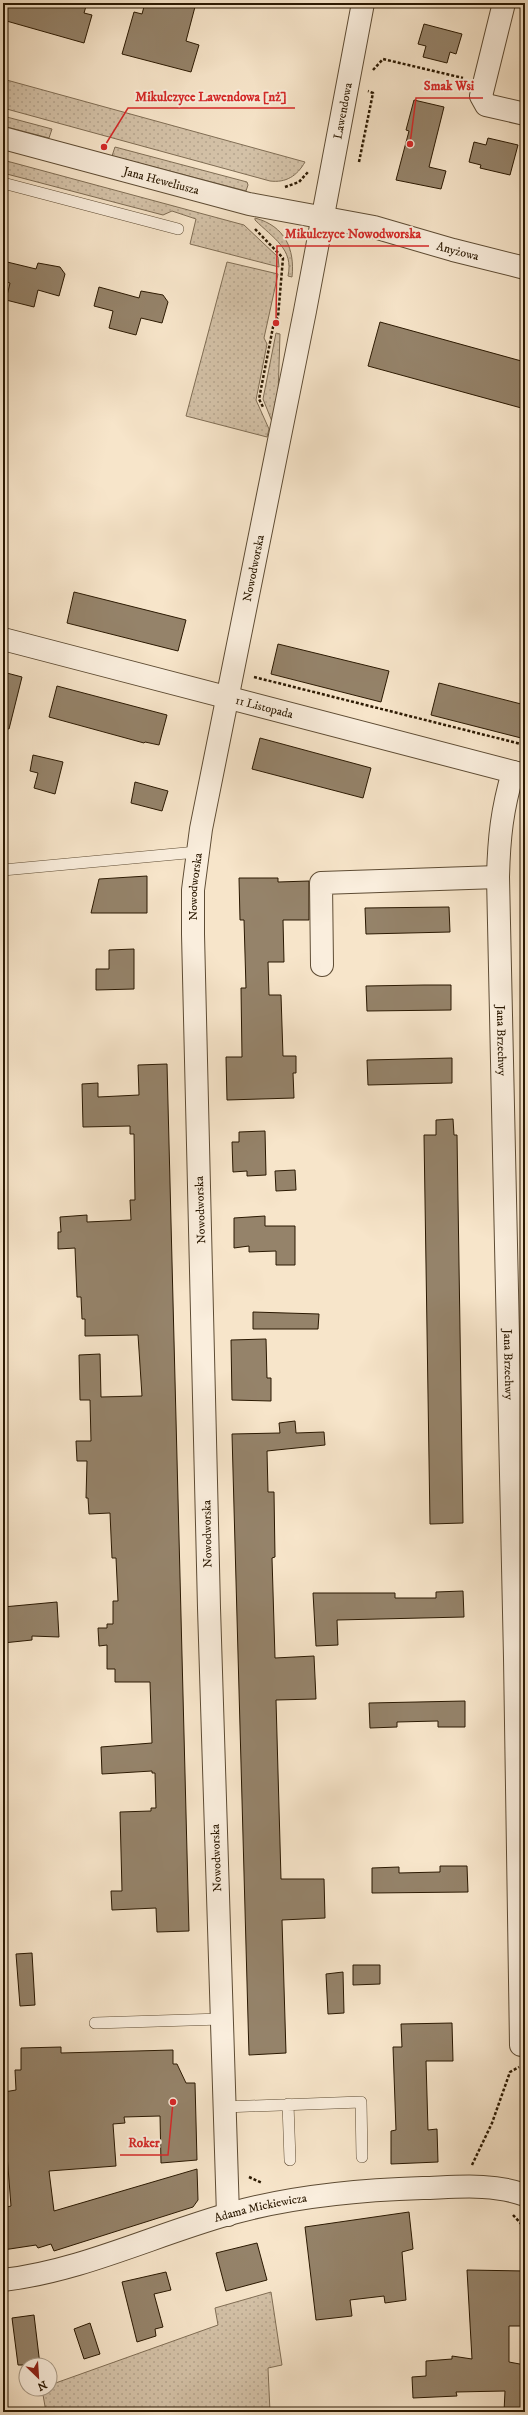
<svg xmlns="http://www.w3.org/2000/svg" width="528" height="2415" viewBox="0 0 528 2415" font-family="'IM FELL DW Pica',serif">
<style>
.grass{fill:url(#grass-dots);stroke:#806e55}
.building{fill:#95836a;stroke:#2b1902}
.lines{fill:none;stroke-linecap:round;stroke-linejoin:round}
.service-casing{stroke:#5e4c34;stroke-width:12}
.minor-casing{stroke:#5e4c34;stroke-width:24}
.path{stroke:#2b1902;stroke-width:2.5;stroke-dasharray:3 2;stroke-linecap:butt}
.service{stroke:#faeedd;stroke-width:11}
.minor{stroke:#faeedd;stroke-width:22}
.labels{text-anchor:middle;stroke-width:4;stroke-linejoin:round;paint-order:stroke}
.street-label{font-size:12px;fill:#2b1902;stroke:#faeedd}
.leader{fill:none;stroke:#d62828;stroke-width:1.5}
.callout-dot{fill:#d62828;stroke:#faeedd;stroke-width:1.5}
.callout-label{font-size:13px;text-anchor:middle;font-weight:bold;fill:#d62828;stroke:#faeedd;stroke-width:4;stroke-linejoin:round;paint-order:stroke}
</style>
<defs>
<pattern id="grass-dots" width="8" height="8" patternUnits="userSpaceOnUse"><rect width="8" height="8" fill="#d4c2a8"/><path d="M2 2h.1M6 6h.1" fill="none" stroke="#b6a68f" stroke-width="1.8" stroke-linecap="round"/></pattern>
</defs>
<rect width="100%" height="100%" fill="#f7e5ca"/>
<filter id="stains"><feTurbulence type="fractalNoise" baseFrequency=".005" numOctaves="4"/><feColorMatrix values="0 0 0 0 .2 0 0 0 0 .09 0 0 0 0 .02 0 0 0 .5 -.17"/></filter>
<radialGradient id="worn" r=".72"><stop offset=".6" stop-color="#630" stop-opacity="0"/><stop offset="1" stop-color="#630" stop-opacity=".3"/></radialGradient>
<path class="grass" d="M3 79 305 162C297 176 286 183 270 181L3 108Z
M3 116 52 129 49 138 3 126Z
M115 147 247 182 248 185 246 191 112 156Z
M3 160 244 225 278 257 279 267 190 244 196 219 172 211 163 215 3 173Z
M255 218C285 226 295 249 292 277L288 276C294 249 273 238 255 220Z
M227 262 278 274 264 338 267 344 256 400 269 429 267 437 186 416Z
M276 333 280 334 278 397 273 424 263 399Z
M271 2292 282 2365 268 2368 270 2412H46L42 2389H50V2385L218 2325 215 2308Z"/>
<path class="building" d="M3 3H87L84 13 92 15 84 43 3 20Z
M145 3H196L186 41 199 45 191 72 122 54 134 12 142 14Z
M424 24 462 34 456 54 450 52 447 63 423 57 426 46 418 44Z
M414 100 444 107 429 167 446 171 441 189 396 180 409 131 406 130Z
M488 138 518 145 510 175 480 168 481 165 469 162 474 142 486 145Z
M3 261 36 269 38 263 60 267 65 274 59 296 38 290 34 307 6 300 10 283 3 281Z
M99 287 139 298 141 291 163 295 168 302 162 323 141 318 136 335 109 328 113 311 94 306Z
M380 322 525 362V409L368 366Z
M74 592 186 620 178 651 67 623Z
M278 644 389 671 381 702 271 674Z
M3 672 22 677 9 729 3 728Z
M439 683 525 705V739L431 715Z
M57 686 167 715 159 745 145 742 144 743 49 717Z
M260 738 371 768 363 798 252 769Z
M33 755 63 762 55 794 34 788 38 773 30 771Z
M135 782 168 791 162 811 131 803Z
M147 876V913H91L99 879Z
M239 878H278V882L309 881V920H283L284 962H268L269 995H281L283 1056H296V1073H293L294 1098 227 1100 226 1057H242L241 988H246L244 920H240Z
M449 907 450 932 366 934 365 908Z
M134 949V989L96 990V969H109V950Z
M424 985H451V1010L367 1011 366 986Z
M452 1058V1083L368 1085 367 1060Z
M167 1064 189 1931 157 1932 156 1908 112 1910 111 1891H122L120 1812 151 1811V1808H156L155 1773H152V1771L102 1774 101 1747 152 1743 150 1682H115V1669H107V1645L99 1646 98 1628H107V1624H113V1601H118L116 1558H112L110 1513 89 1514 88 1498H86L87 1461H77L76 1441H91L90 1400H80L79 1355 100 1354 101 1397 142 1396 138 1335 85 1336V1319H82L81 1297H77L75 1248 58 1249V1232H61L60 1217 87 1215V1222L131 1220 130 1200H135L134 1134H130V1126L83 1127 82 1084 98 1083V1097L139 1095 138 1065Z
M453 1119 454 1135H457L463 1523 430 1524 424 1135H436V1120Z
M265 1131 266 1175 247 1176V1171L233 1172 232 1142H239V1132Z
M295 1170 296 1190 276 1191 275 1171Z
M265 1216V1226H295V1265H276V1251L249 1252V1246L234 1248V1218Z
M253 1312 319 1314 318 1329H253Z
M266 1339 267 1378H271V1401L232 1400 231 1340Z
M295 1421 296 1433 324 1432 325 1445 267 1451 268 1492H274L275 1557 272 1558 275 1658 314 1656 316 1699 276 1700 281 1879H324L325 1918 282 1920 286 2053 249 2055 232 1434 280 1433 279 1423Z
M463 1591 464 1617 337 1620 338 1645 316 1646 313 1593H395V1598H436V1592Z
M57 1602 59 1637 32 1636V1640L3 1643V1607Z
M465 1701V1727H438V1721L397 1722V1727L370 1728 369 1703Z
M440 1866H467L468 1892 372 1893V1868L399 1867V1873L440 1872Z
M32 1953 35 2005 20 2006 16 1954Z
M353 1965H380V1984L353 1985Z
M343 1972 344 2013 328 2014 326 1974Z
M452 2023 453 2061H426L428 2130 437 2129 438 2162 391 2164V2131L396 2130 393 2047H402L401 2024Z
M61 2047V2053L173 2050V2064H177L186 2083H195L197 2160 161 2163 160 2116 124 2117 125 2123 113 2124 116 2166 49 2171 54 2211 197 2169 198 2200 193 2207 54 2251 51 2244 38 2248 36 2245 3 2250V2208L11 2206 6 2142H3V2120H7L4 2092 16 2090 15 2070H21V2048Z
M409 2212 413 2249 402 2252 406 2300 385 2303 384 2296 350 2300 352 2316 316 2320 305 2227Z
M257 2243 267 2280 226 2291 216 2253Z
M467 2270 525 2271V2326H509V2362L525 2365V2412H504L505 2391 456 2392 457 2396 413 2398 412 2377 426 2376V2361L452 2359V2356L472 2359Z
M166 2272 171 2290 154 2294 163 2327 155 2329 156 2336 137 2342 122 2282Z
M34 2315 40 2365H18L12 2318Z
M90 2323 100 2354 84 2359 74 2329Z"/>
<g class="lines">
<defs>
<path id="service" d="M3 183 178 229
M3 870 197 852
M95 2023 221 2019
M288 2104 290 2160
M224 2107 361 2102 362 2157"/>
<g id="minor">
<path d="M504 3 481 96 486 105 525 114"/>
<path id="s1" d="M3 138 249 204 374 227 453 250 525 268"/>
<path id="s2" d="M3 639 525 775"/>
<path id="s3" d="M513 772C502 810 499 837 498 877L515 1658 521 2045"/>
<path d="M322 965 321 883 498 877"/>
<path id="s4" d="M228 2215 209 1608 193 934V890L201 829 305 311 363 3"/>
<path id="s5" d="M3 2280C81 2271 154 2235 229 2214 292 2196 357 2190 423 2188 457 2187 493 2183 525 2195"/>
</g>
</defs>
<use href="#service" class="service-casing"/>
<use href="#minor" class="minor-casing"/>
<path class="path" d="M373 70 383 59 463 78
M359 162 373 93 368 91
M285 187 299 182 308 172
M255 229 283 258 278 317 274 322 259 399 263 407
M254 677 525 745
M472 2165 492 2123 510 2072 519 2067
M249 2177 262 2183
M513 2215 525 2228"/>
<use href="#service" class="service"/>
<use href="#minor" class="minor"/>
</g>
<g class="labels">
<g class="street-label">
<text dy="4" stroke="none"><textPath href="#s4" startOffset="2119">Lawendowa</textPath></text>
<text dy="4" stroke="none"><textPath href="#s1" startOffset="164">Jana Heweliusza</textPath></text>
<text dy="4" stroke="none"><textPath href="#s1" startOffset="469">Anyżowa</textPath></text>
<text dy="4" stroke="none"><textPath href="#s4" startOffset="1653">Nowodworska</textPath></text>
<text dy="4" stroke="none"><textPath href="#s2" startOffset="270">11 Listopada</textPath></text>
<text dy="4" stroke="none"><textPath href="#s4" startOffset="1329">Nowodworska</textPath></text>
<text dy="4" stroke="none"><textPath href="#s3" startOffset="270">Jana Brzechwy</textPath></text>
<text transform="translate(200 1210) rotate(-92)" y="4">Nowodworska</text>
<text dy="4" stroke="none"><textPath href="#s3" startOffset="594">Jana Brzechwy</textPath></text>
<text transform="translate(207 1534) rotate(-91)" y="4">Nowodworska</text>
<text transform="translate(216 1858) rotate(-92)" y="4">Nowodworska</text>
<text dy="4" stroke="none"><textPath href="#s5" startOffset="268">Adama Mickiewicza</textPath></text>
</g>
</g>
<path class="leader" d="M410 144L416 98H483M104 147L128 108H295M276 323L277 246H429M173 2102L168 2155H120"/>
<g class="callout-dot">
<circle cx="410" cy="144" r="4"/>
<circle cx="104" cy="147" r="4"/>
<circle cx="276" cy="323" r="4"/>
<circle cx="173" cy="2102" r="4"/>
</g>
<g class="callout-label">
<text x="449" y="90">Smak Wsi</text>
<text x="211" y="101">Mikulczyce Lawendowa [nż]</text>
<text x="353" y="238">Mikulczyce Nowodworska</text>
<text x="144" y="2147">Roker</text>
</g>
<rect width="528" height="2415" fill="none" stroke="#f7e5ca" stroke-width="16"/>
<rect x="4" y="4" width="520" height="2407" fill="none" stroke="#2b1902" stroke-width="2"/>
<rect x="8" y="8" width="512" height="2399" fill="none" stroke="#2b1902"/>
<g transform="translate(38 2377) rotate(155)"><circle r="19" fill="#faeedd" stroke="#a79985"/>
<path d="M0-3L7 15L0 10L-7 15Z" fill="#8f2418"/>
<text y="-6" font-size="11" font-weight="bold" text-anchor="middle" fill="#2b1902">N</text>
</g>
<rect width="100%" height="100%" filter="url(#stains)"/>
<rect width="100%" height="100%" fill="url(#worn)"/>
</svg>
